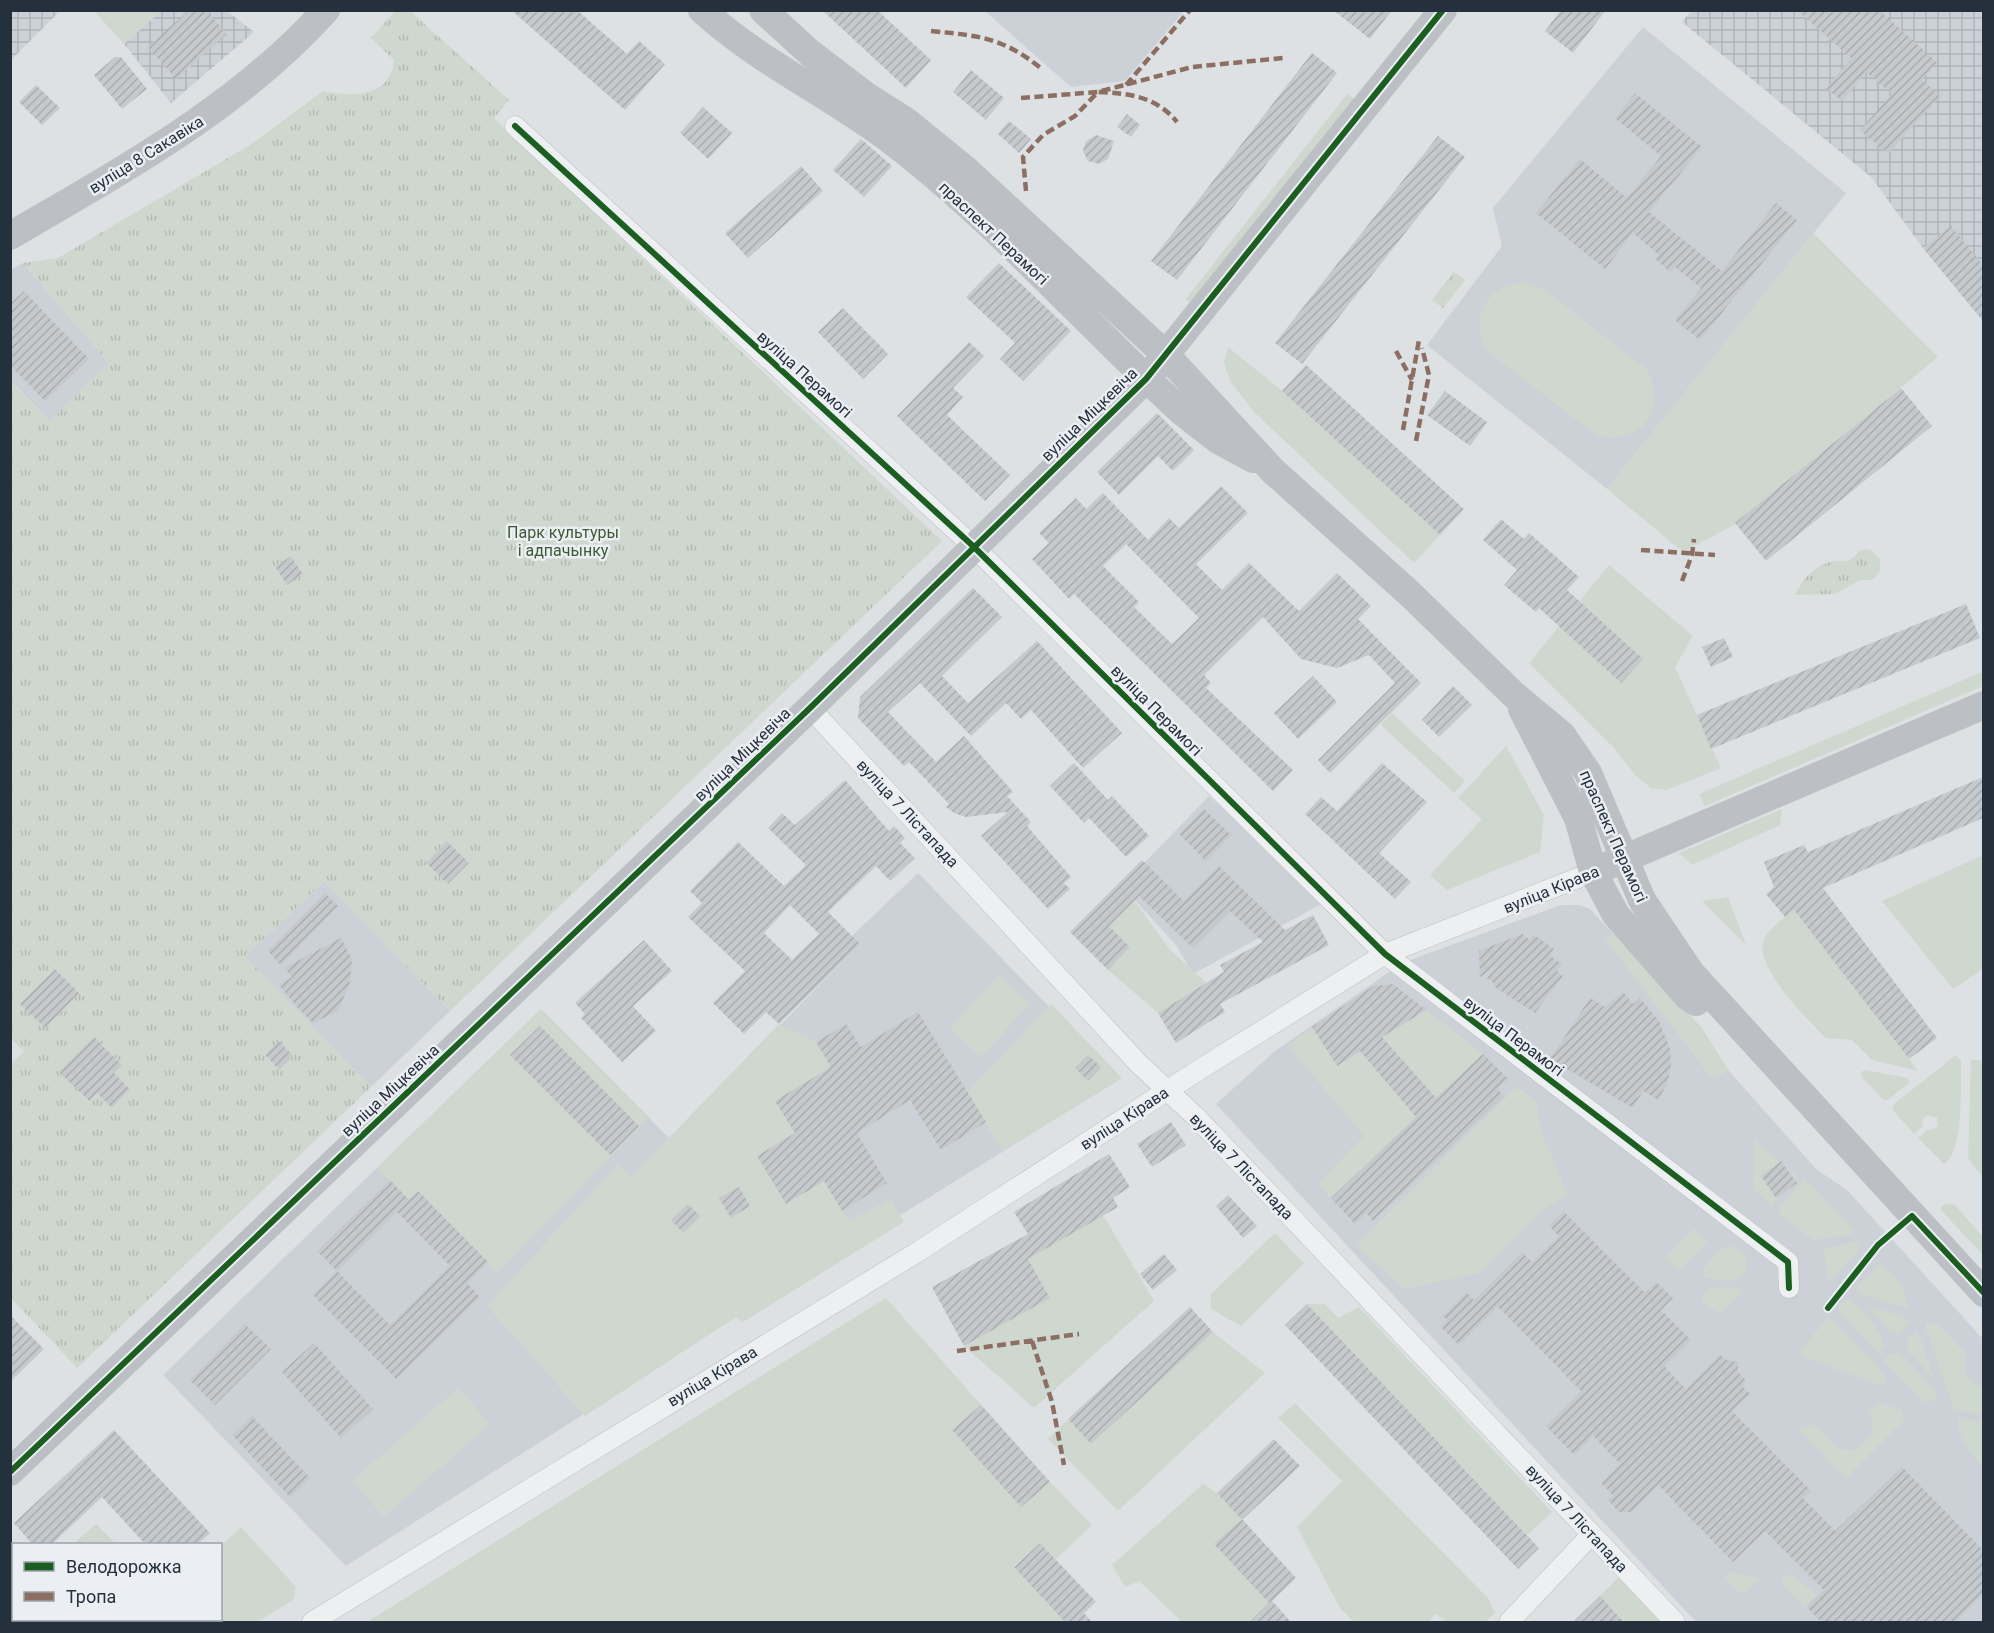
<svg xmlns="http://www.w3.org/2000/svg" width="1994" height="1633" viewBox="0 0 1994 1633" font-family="Roboto,sans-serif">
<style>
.built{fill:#cbd1d7}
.industrial{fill:url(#industrial-grid)}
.green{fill:#cfd8ce}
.park{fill:url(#park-tufts);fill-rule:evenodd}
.building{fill:url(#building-hatch);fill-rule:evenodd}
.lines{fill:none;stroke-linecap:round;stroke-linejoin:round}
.street-casing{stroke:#bcbfc1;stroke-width:21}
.street{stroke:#edeff1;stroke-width:20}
.secondary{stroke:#bcc0c4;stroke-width:28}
.quiet{stroke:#8d6e63;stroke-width:4.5;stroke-dasharray:9 4.5;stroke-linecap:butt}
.cycleway-casing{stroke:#ebeff4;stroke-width:10}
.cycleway{stroke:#1b5e20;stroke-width:6}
.labels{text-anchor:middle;stroke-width:5;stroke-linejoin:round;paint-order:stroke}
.street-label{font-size:16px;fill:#25303d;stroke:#ebeff4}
.park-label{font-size:16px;fill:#3d5932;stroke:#ebeff4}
</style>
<defs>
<pattern id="industrial-grid" width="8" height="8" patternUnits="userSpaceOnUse" patternTransform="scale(1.5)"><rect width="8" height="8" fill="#cbd1d7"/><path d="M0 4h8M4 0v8" fill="none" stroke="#aeb4b9"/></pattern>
<pattern id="park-tufts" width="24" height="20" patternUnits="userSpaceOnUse" patternTransform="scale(1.5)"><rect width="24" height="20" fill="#cfd8ce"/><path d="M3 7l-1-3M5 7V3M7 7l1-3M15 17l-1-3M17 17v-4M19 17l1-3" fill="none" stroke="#b2bab2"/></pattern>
<pattern id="building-hatch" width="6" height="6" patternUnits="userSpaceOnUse" patternTransform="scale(1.5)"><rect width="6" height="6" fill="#c6c9cc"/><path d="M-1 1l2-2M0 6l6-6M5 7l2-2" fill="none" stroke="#aaadb0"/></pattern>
</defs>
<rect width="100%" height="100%" fill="#dee1e3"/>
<path class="built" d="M985 11H1184L1125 81 1071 87Z
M1643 27 1846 193 1607 489 1427 345 1502 246 1493 208Z
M23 263 109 363 50 421 11 381 10 270Z
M1209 796 1325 902 1193 974 1176 945 1122 886Z
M918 873 1120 1079 736 1317 346 1566 163 1375 541 1009 669 1138 859 945 852 936Z
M324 881 450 1011 371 1087 245 957Z
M1561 905H1579L1590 909 1614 935 1606 939 1712 1078 1729 1071 1816 1169 1847 1190 1983 1339V1622H1696L1216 1104 1275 1051 1402 963Z"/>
<path class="industrial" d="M11 10H60V11L11 60Z
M1692 10H1978L1983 15V311L1978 315 1923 248 1871 177 1682 22Z
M161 11H227L254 32 171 103 124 44Z"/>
<path class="green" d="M94 11H161L124 44Z
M1347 94 1357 101 1194 304 1185 300Z
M1813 233 1938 357 1732 526 1683 552 1607 489Z
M1516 283H1527L1548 292 1647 370C1669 409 1640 447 1596 435L1487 351C1470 321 1483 291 1516 283Z
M1228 347 1282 391 1440 535 1414 563 1254 412 1230 381 1224 362Z
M1609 565 1693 636 1675 667 1721 768 1666 790 1651 788 1636 776 1614 748 1529 663Z
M1982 672 1983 686 1705 806 1699 794Z
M1392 713 1465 781 1454 793 1381 725Z
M1506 746 1544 815 1540 852 1447 890 1430 875 1482 819 1458 798Z
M1782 809 1780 825 1692 865 1679 853Z
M1983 855V969L1953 989 1882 901Z
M1728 897 1746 945 1702 901Z
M1134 900 1170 950 1207 983 1158 1013 1108 970 1130 947 1109 926Z
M1794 910 1901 1049 1918 1071 1872 1060 1852 1040 1826 1038C1809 1021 1752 966 1764 939 1769 928 1785 917 1794 910Z
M1614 935 1702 1028 1729 1071 1712 1078 1605 939Z
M999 975 1030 1004 981 1057 950 1028Z
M1051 1004 1122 1078 1002 1152 968 1092Z
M541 1009 649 1117 497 1273 419 1191 409 1200 377 1168Z
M1426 1010 1483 1054 1436 1098 1382 1037Z
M779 1024 816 1042 831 1067 775 1101 795 1133 757 1156 786 1204 824 1181 849 1221 891 1199 904 1222 743 1322 736 1317 585 1416 487 1306 618 1164 631 1177Z
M1312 1027 1337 1065 1360 1051 1416 1117 1331 1198 1317 1184 1364 1136 1288 1046Z
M1956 1055 1961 1061C1960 1086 1965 1150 1944 1164L1918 1138 1927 1130 1934 1129 1938 1126 1937 1118 1927 1115 1922 1120 1923 1126 1914 1134 1892 1109 1894 1104Z
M1971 1060H1980L1983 1064V1178L1968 1158Z
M1865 1070 1908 1078 1909 1083 1888 1100H1883L1862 1077 1861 1072Z
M1517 1087 1536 1101 1541 1131 1568 1195 1544 1209 1480 1273 1404 1289 1356 1245Z
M1754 1140 1797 1176 1771 1206 1753 1188Z
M1805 1178 1853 1229 1852 1234 1813 1240 1780 1215 1779 1207Z
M1946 1203 1955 1205 1983 1237V1255L1941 1210V1207Z
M1103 1215 1154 1301 1034 1408 964 1346 1049 1298 1028 1258Z
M1694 1229 1707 1242 1679 1271 1666 1257Z
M1275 1233 1304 1263 1241 1326 1211 1309V1294Z
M1856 1241 1860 1244 1858 1251 1828 1283 1824 1250Z
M1732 1246 1744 1253 1748 1266C1747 1270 1744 1277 1739 1278 1731 1282 1710 1281 1703 1276L1704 1268 1720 1250Z
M1878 1265C1897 1270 1905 1291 1909 1308L1859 1294 1858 1286Z
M1739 1287 1741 1292 1723 1312 1718 1313 1703 1302 1702 1296 1709 1288Z
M886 1298 1050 1482 1092 1525 1056 1559 1040 1543 1014 1566 1066 1622H367Z
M1845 1299C1859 1301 1883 1334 1885 1347L1879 1354 1839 1311V1306Z
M1307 1304H1325L1338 1318 1359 1307 1552 1512 1527 1535Z
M1868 1306 1902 1316 1910 1322 1900 1333 1891 1332Z
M1829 1317 1882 1371 1886 1380 1884 1384 1880 1385 1801 1356V1349Z
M1927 1322 1938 1325 1967 1355C1962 1370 1966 1384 1983 1387V1414L1954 1410 1925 1326Z
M1916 1331 1921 1340 1934 1379 1907 1349V1338Z
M1213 1332 1265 1373 1118 1511 1048 1439 1068 1419 1091 1444Z
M1900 1353 1935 1391 1938 1395 1933 1401H1922L1884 1360 1891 1354Z
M458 1388 490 1424 384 1517 352 1481Z
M1879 1402 1901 1410 1904 1420 1846 1478 1798 1429 1812 1424 1839 1449 1856 1450 1872 1433V1420L1868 1413Z
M1295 1403 1488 1598 1495 1613 1485 1622H1447L1436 1614 1428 1622H1354L1340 1608 1297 1527 1342 1481 1278 1418Z
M1959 1418 1983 1423V1467C1973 1456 1954 1435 1959 1418Z
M1203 1484 1217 1493 1242 1519 1215 1544 1269 1603 1248 1622H1182L1139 1581 1125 1587 1112 1565Z
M96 1524 116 1544H73Z
M241 1527 296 1587 293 1600 257 1622H72L69 1620H220L221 1546Z
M1624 1572 1671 1622H1625L1600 1596Z
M1729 1572 1761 1578 1746 1592 1739 1593 1725 1578Z
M1792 1574 1816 1595 1804 1607 1783 1586 1781 1578Z"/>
<path class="park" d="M395 11H410L509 100 494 118 942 541 450 1011 324 881 245 957 371 1087 77 1368 11 1298V1064L24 1051 10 1038V381L50 421 109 363 23 263 58 258 250 145 323 91C352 97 391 98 394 60L371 38ZM291 556 303 573 287 585 275 567ZM447 841 469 863 448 884 426 863ZM55 969 79 993 45 1028 21 1004ZM94 1037 122 1065 114 1073 130 1089 112 1107 97 1093 88 1101 60 1072ZM279 1042 293 1056 279 1070 265 1056Z
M1454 272 1465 280 1443 308 1432 300Z
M1865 549 1871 550 1880 559V571L1872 580H1860L1834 594 1795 595C1803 578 1815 565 1834 561 1839 560 1845 562 1849 560 1855 558 1857 551 1865 549Z"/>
<path class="building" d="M189 10H206L227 34 176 79 148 47Z
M511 10H577L627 54 639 41 665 64 625 110Z
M822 10H877L931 60 906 88Z
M1333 10H1392L1370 39Z
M1561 10H1606L1573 53 1545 31Z
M1797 10H1879L1937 62 1922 80 1940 96 1888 154 1860 130 1892 94 1866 72 1842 101 1826 88 1851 58Z
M1312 53 1337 73 1177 280 1151 261Z
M115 57H121L147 89 122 109 94 75Z
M971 70 1004 98 986 120 953 92Z
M36 85 60 108 42 125 19 102Z
M1635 93 1702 147 1649 212 1722 271 1776 203 1797 220 1700 340 1675 320 1701 288 1675 267 1670 272 1655 259 1659 255 1633 233 1605 269 1536 213 1580 159 1627 198 1661 156 1615 118Z
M703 107 732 133 708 159 680 133Z
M1127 114 1140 125 1131 137 1117 127Z
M1009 121 1031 139 1019 153 998 134Z
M1096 135 1114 141 1108 159 1099 164 1088 161 1083 151 1086 141Z
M1438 136 1465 157 1302 364 1275 343Z
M861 139 892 166 864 197 833 170Z
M801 166 823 191 748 258 725 233Z
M1951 226 1983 265V321L1923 248Z
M999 263 1071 331 1023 381 1000 359 1015 343 966 297Z
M24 291 89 359 45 401 10 365V304Z
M843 308 888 354 863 379 818 332Z
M969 342 984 356 953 388 963 397 947 415 1010 475 985 501 897 416Z
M1306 365 1464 509 1440 535 1282 391Z
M1901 388 1932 426 1766 561 1735 523Z
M1445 391 1487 422 1470 446 1427 415Z
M1157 413 1194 450 1173 471 1158 456 1119 495 1097 472Z
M1221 486 1248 513 1196 564 1222 590 1249 563 1299 611 1337 573 1371 606 1358 619 1421 683 1330 773 1318 760 1395 683 1369 655 1337 668 1301 659 1263 617 1204 675 1211 683 1206 688 1293 770 1273 791 1074 594 1069 599 1032 559 1049 543 1039 533 1076 498 1086 509 1103 493 1148 540 1169 518 1179 528ZM1126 544 1199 618 1172 644 1134 607 1139 602 1103 566Z
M1501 519 1524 539 1529 533 1579 577 1567 590 1643 659 1621 683 1539 608 1536 612 1504 585 1517 570 1483 540Z
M291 556 303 574 287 585 275 567Z
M973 588 1002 617 942 676 968 703 1037 641 1122 733 1083 768 1031 710 1021 719 1006 703 971 736 920 683 888 712 936 762 964 736 1013 792 1007 796 1031 822 1027 826 1071 877 1064 883 1070 889 1048 909 981 836 1008 812 966 817 954 813 946 807 949 804 909 762 904 766 858 718 860 697Z
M1966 604 1980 638 1711 749 1697 715Z
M1724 638 1733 657 1711 667 1702 647Z
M1313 676 1337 702 1298 739 1274 713Z
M1453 686 1472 705 1439 737 1422 720Z
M1074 763 1108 800 1112 796 1149 836 1126 857 1089 818 1084 823 1050 786Z
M1382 763 1427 802 1379 853 1411 882 1395 899 1305 814 1321 797 1337 811Z
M1983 777V818L1823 888 1937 1038 1909 1059 1794 910 1785 917 1766 894 1774 887 1764 862 1804 845 1808 852Z
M845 780 889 831 894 826 905 838 900 843 915 858 890 881 876 866 828 912 860 944 779 1024 766 1012 744 1034 713 1003 745 971 688 917 702 903 690 891 738 842 784 886 806 865 768 828 782 813 795 825ZM790 905 819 934 792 960 764 933Z
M1204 809 1231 835 1206 861 1179 834Z
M447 841 469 863 448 884 426 863Z
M1142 860 1184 901 1219 866 1285 930 1313 915 1329 945 1220 1004 1225 1012 1176 1043 1158 1013 1224 972 1220 965 1263 942 1230 911 1193 948 1139 896 1109 926 1130 947 1108 970 1070 932Z
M325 893 338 906 281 965 268 951Z
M1522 934 1530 940 1534 935 1554 949 1549 955 1562 964 1557 971 1563 976 1535 1013 1493 986 1495 984 1487 978 1497 966 1480 977 1479 951Z
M341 938 352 959 350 983 338 1011 313 1023 295 1005 279 985 292 977 284 968Z
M644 940 672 971 633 1006 656 1031 622 1062 581 1018 585 1014 575 1003Z
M55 969 79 993 45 1028 20 1004Z
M1393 984 1426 1010 1382 1037 1436 1098 1483 1054 1508 1079 1497 1089 1504 1096 1455 1143 1373 1221 1366 1213 1355 1224 1331 1198 1416 1117 1360 1051 1337 1066 1312 1027 1373 986Z
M1623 992 1633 1004 1640 998 1659 1021 1670 1049 1671 1067 1667 1084 1658 1100 1643 1091 1633 1108 1550 1059 1590 998 1605 1007Z
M918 1012 986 1122 941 1150 910 1100 857 1133 887 1183 842 1211 824 1181 786 1204 757 1156 795 1133 775 1101 831 1067 816 1042 846 1024 861 1047Z
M540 1026 639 1126 610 1155 510 1055Z
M94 1037 122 1065 114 1073 130 1089 112 1108 97 1093 89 1101 59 1072Z
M279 1041 293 1056 279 1070 265 1055Z
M1088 1055 1101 1067 1088 1081 1075 1068Z
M1171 1122 1186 1145 1152 1167 1137 1144Z
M1109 1154 1130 1187 1113 1198 1118 1207 1028 1259 1050 1298 964 1346 932 1287 1028 1234 1014 1212Z
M1781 1161 1797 1183 1776 1198 1761 1176Z
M390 1180 409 1200 418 1191 488 1262 467 1283 480 1297 396 1379 313 1295 337 1271 317 1251ZM397 1212 450 1266 390 1325 337 1271Z
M739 1187 750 1206 731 1218 719 1198Z
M1228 1195 1257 1226 1243 1238 1216 1206Z
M688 1204 700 1216 683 1233 671 1220Z
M1564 1212 1645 1293 1656 1282 1673 1298 1661 1310 1691 1340 1664 1366 1686 1389 1720 1355 1726 1360 1738 1362V1372L1745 1379 1743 1387 1750 1394 1732 1411 1811 1491 1803 1498 1835 1531 1902 1467 1983 1550V1594L1954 1623H1822L1807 1607 1824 1590 1765 1531 1733 1562 1658 1485 1631 1512H1619L1608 1500 1613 1495 1601 1483 1620 1464 1593 1436 1574 1455 1546 1426 1581 1391 1498 1307 1459 1345 1441 1327 1447 1320 1443 1316 1466 1292 1474 1300 1522 1252 1532 1262 1559 1236 1549 1226Z
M1164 1254 1177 1270 1153 1290 1140 1274Z
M1307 1304 1539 1548 1518 1569 1285 1325Z
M1190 1307 1213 1332 1091 1444 1068 1419Z
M10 1315 44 1349 10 1382Z
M245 1324 271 1349 215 1405 190 1380Z
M314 1343 373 1409 341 1438 282 1372Z
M981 1405 1050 1482 1021 1507 952 1430Z
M252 1416 310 1478 290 1497 232 1435Z
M114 1430 210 1533 197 1545H146L102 1497 51 1545H33L14 1523Z
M1274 1439 1300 1466 1242 1520 1217 1493Z
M1242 1519 1296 1578 1272 1601 1292 1623H1248L1269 1603 1214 1544Z
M1040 1543 1096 1602 1084 1613 1093 1623H1066L1014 1567Z
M1600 1596 1625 1623H1572Z"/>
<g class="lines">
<defs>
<path id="street" d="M515 126 973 546 1385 954 1788 1262 1789 1288
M810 708 1138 1063 1195 1116 1277 1202 1675 1622
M10 1602 14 1605
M26 1620 29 1622
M312 1622 916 1253 1202 1068 1385 954 1593 872
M1509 1622 1592 1534"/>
</defs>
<use href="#street" class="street-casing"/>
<use href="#street" class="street"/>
<path class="secondary" d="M702 10C760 63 831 95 893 142 997 222 1085 323 1182 412L1218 440 1253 459
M763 10 810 53 865 95 906 121 965 169 1166 355 1273 471 1409 593 1513 694 1562 735 1588 773 1642 900 1691 973 1984 1293
M10 236C122 170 238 108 326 10
M1522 709 1578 818 1593 872 1616 915 1687 996 1696 1002
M1607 866 1984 705
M10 1472 810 708 1146 379 1443 10"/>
<path class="quiet" d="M931 31C980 36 1002 37 1042 69
M1126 85 1190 10
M1021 98 1098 92 1192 67 1283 58
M1026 191 1023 157 1043 135 1075 116 1098 92C1129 93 1157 97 1177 122
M1396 351 1412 380
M1403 430 1419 340
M1416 441 1429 375 1422 348
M1641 550 1715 555
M1682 581 1692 555 1694 539
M1032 1341 1052 1402 1064 1465
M957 1351 1079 1334"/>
<defs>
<path id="cycleway" d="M515 126 973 546 1385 954 1788 1262 1789 1288
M1828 1308 1878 1245 1912 1216 1984 1293
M10 1472 810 708 1146 379 1443 10"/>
</defs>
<use href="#cycleway" class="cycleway-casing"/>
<use href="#cycleway" class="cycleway"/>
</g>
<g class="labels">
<g class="street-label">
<text transform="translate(146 154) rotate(-32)" y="6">вуліца 8 Сакавіка</text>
<text transform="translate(994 233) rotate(43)" y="6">праспект Перамогі</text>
<text transform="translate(805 374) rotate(42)" y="6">вуліца Перамогі</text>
<text transform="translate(1089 414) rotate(-44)" y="6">вуліца Міцкевіча</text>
<text transform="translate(1157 710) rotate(45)" y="6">вуліца Перамогі</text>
<text transform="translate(742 754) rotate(-44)" y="6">вуліца Міцкевіча</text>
<text transform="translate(908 813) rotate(47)" y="6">вуліца 7 Лістапада</text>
<text transform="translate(1614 836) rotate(66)" y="6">праспект Перамогі</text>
<text transform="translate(1551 889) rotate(-22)" y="6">вуліца Кірава</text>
<text transform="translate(1514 1036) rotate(37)" y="6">вуліца Перамогі</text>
<text transform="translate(390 1090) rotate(-43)" y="6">вуліца Міцкевіча</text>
<text transform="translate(1124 1118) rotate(-33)" y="6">вуліца Кірава</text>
<text transform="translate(1242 1166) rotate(46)" y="6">вуліца 7 Лістапада</text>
<text transform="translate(712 1376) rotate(-31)" y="6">вуліца Кірава</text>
<text transform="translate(1577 1518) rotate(47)" y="6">вуліца 7 Лістапада</text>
</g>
<g class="park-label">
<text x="563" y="538">Парк культуры<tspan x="563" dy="18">і адпачынку</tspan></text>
</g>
</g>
<rect width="1994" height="1633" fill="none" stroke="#25303d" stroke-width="24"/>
<rect x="12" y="1543" width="210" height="78" fill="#ebeff4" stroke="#9ca3ab" stroke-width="1.5"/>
<rect x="24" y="1562" width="30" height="9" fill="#1b5e20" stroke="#9ca3ab" stroke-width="1.5"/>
<text x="66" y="1573" font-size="18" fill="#25303d">Велодорожка</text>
<rect x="24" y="1592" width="30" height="9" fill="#8d6e63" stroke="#9ca3ab" stroke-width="1.5"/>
<text x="66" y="1603" font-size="18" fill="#25303d">Тропа</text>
</svg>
